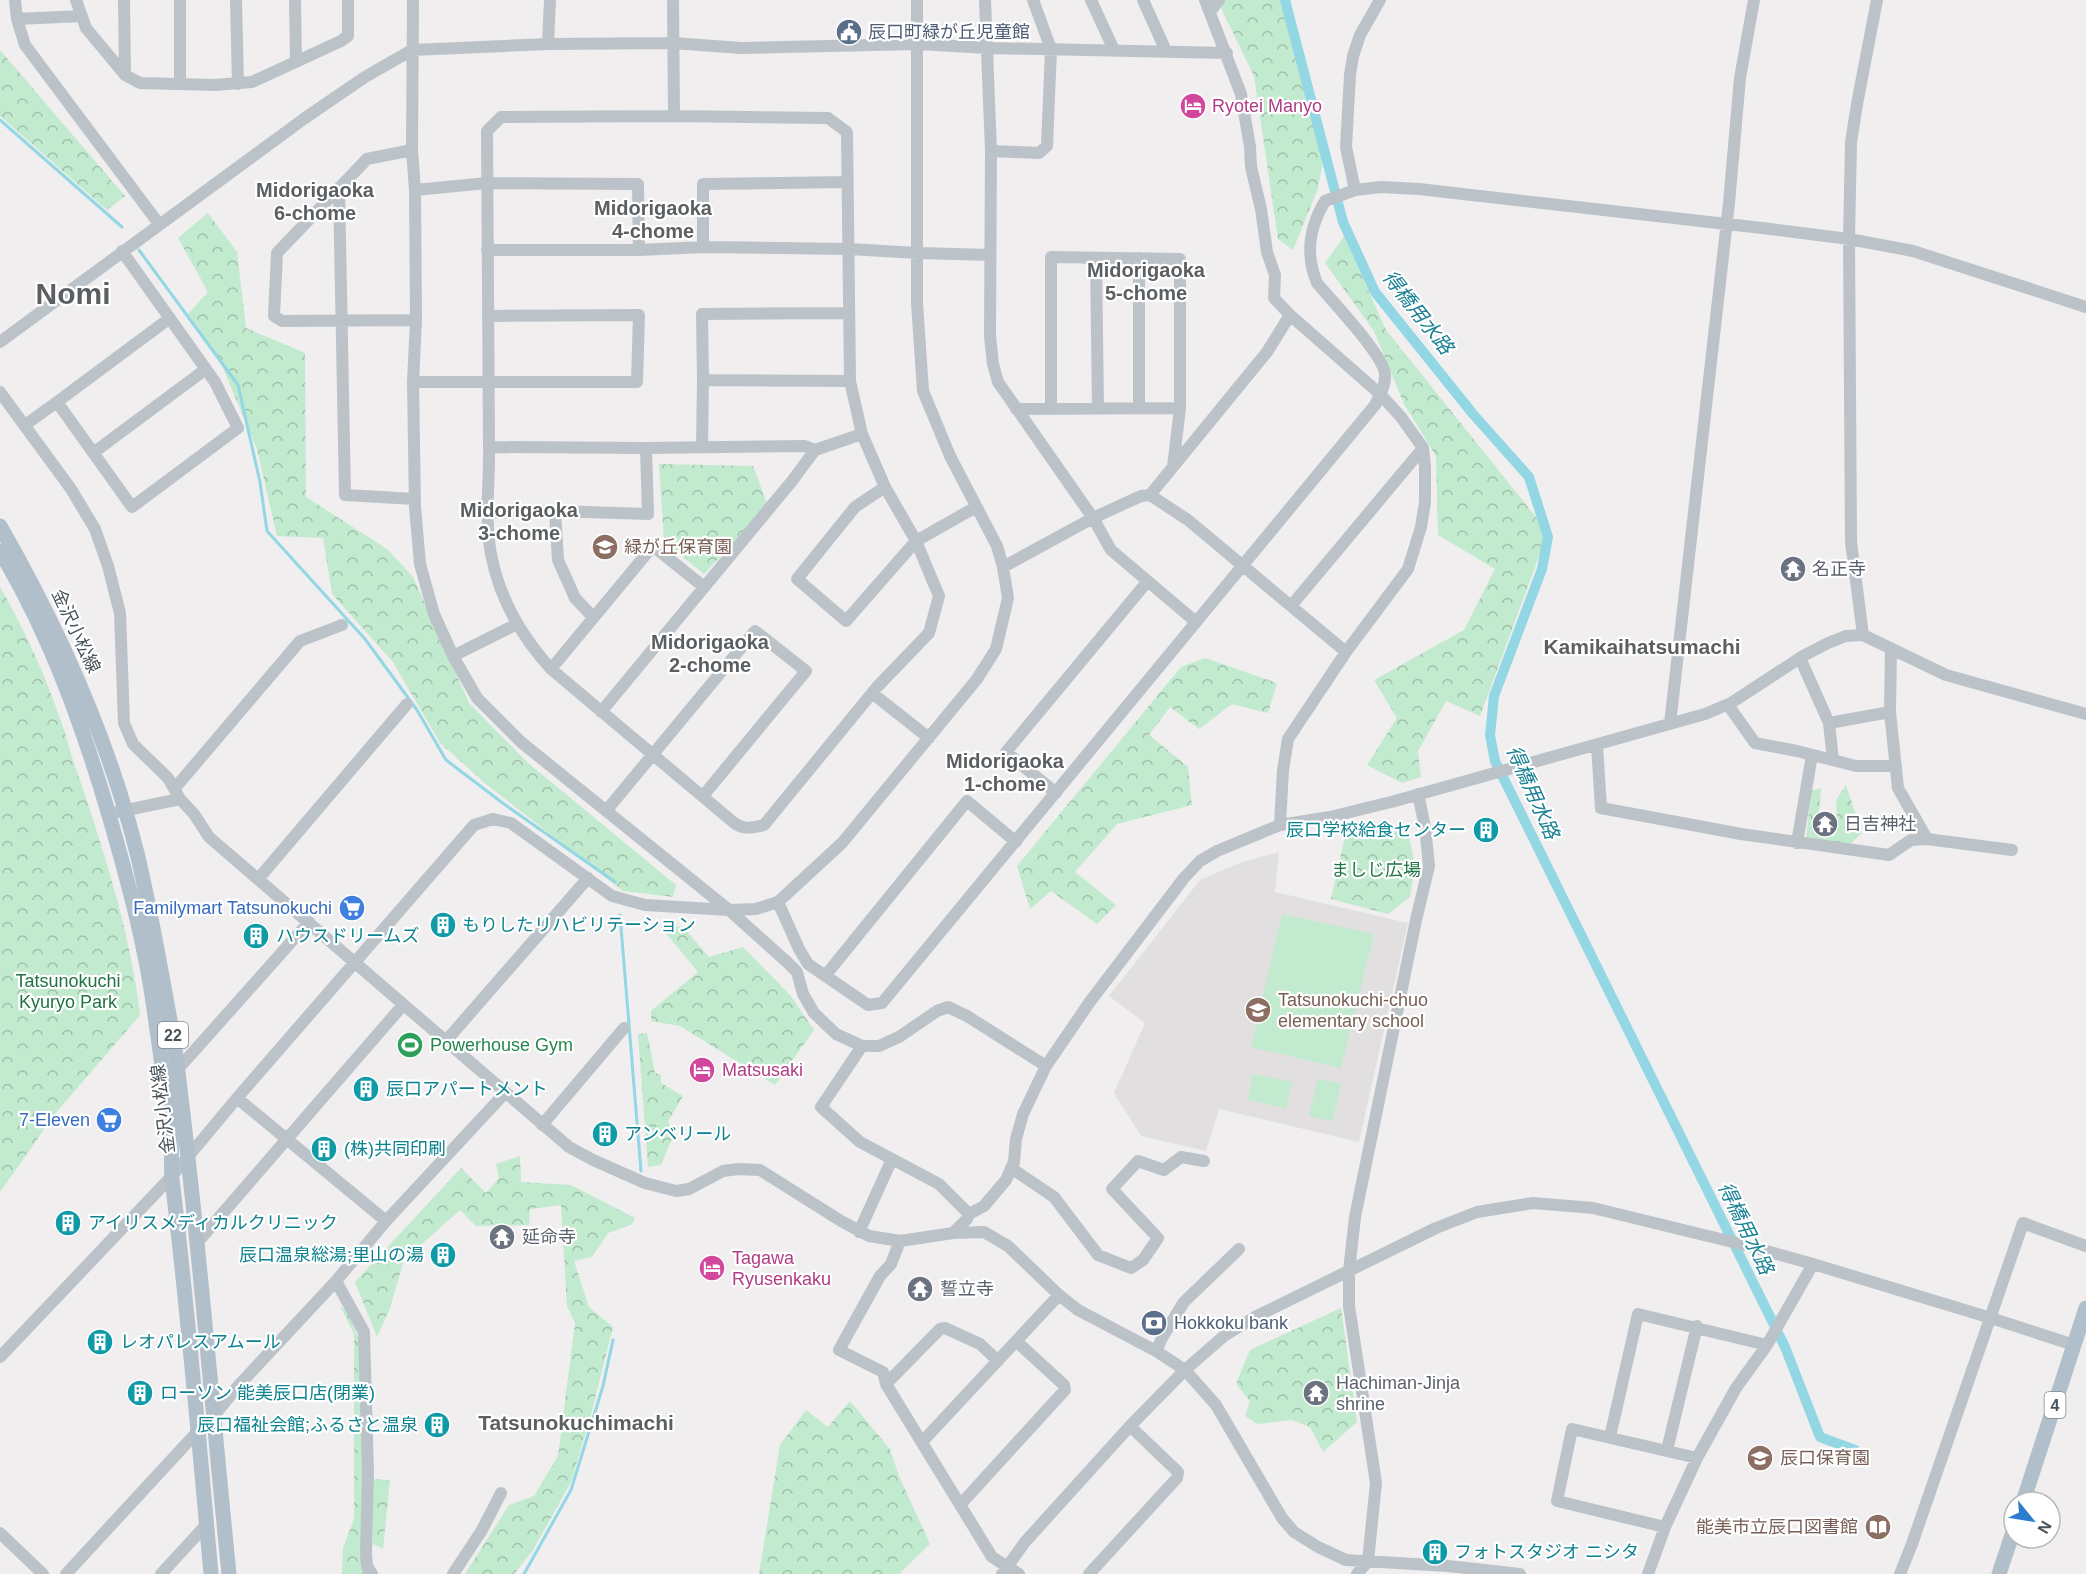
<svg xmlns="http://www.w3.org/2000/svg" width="2086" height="1574" viewBox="0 0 2086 1574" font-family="Arial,'Noto Sans JP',sans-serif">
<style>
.education{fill:#e1dfdf}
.forest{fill:url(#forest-crowns)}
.pitch{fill:#c1eace}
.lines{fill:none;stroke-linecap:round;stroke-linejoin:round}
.stream{stroke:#92d7e3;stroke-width:3}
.canal{stroke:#92d7e3;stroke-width:10}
.minor{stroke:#bbc3c9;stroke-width:12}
.major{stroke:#b0bfca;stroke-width:15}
.labels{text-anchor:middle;stroke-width:4.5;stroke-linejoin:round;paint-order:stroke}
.shield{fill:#fff;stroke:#7f868b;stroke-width:1.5}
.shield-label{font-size:16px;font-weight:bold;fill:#485259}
.service-label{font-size:18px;fill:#4e5e75;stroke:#fff;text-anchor:start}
.hotel-label{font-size:18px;fill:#b23c85;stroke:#fff;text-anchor:start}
.education-label{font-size:18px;fill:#785e54;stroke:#fff;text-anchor:start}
.worship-label{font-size:18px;fill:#5b616d;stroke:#fff;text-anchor:start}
.street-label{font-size:18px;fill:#485259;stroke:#fff}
.culture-label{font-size:18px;fill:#0d838f;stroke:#fff;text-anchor:start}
.park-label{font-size:18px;fill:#207344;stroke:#fff}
.shop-label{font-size:18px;fill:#366cbe;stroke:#fff;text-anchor:end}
.leisure-label{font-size:18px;fill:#27864d;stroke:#fff;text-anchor:start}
.neighbourhood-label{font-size:20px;font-weight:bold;fill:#5b5f62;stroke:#fff}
.water-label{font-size:20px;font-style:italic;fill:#1a8293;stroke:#fff}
.quarter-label{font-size:21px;font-weight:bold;fill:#5b5f62;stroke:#fff}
.town-label{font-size:30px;font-weight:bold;fill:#5b5f62;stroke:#fff}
</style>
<defs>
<pattern id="forest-crowns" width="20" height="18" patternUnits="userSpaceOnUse" patternTransform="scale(1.5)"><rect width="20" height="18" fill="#c1eace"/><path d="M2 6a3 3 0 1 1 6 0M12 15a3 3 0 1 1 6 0" fill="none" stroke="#9fc0aa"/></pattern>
</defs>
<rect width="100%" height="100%" fill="#f0eeee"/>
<path class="education" d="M1279 852 1275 892 1408 923 1359 1142 1219 1109 1206 1151 1141 1136 1114 1093 1145 1023 1109 996 1200 880 1242 862Z"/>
<path class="forest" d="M1217 0H1281L1324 158 1317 191 1293 250 1278 239 1254 76Z
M0 50 125 196 107 210 0 116Z
M208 213 237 252 246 328 305 353 306 497 387 549 413 577 469 703 528 763 676 885 673 897 623 891 486 784 440 743 393 662 332 594 323 538 277 536 257 449 220 361 188 314 208 292 178 238Z
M1344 236 1386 330 1548 532 1480 716 1446 701 1418 751 1421 777 1402 783 1367 765 1397 718 1374 680 1464 630 1495 569 1438 535 1436 456 1404 404 1374 331 1325 263Z
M659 464 753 466 768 506 704 574 664 541Z
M0 587C25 630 46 677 62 724 67 737 69 750 74 763 102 845 130 929 140 1015L55 1114 0 1192Z
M1205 658 1277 683 1268 713 1232 704 1199 729 1170 707 1149 735 1188 767 1192 805 1117 824 1075 872 1116 905 1097 924 1051 891 1030 909 1017 866 1181 667Z
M1846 785 1862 833 1850 844 1806 841 1811 791 1821 788 1817 835 1835 836 1837 812 1836 800Z
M1407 827 1415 865 1410 897 1388 914 1331 899 1346 832Z
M660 926 683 927 709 957 743 947 790 995 814 1030 775 1085 680 1026 651 1021V1011L698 972Z
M647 1033 655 1073 661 1075V1083L683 1096 668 1121 674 1134 661 1165 648 1167 638 1034Z
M520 1156 521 1182 571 1185 635 1218 631 1225 608 1233 592 1257 574 1261 589 1307 613 1327 590 1418 571 1482 533 1550 514 1574H465L509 1505 534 1496 558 1456 575 1323 567 1306 561 1205 530 1209 529 1225 476 1226 460 1210 404 1260 390 1308 377 1337 355 1282 461 1168 486 1193 499 1178 496 1164Z
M340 1306 347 1311 359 1339 367 1574H342L343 1548 354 1519V1334Z
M1341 1308 1357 1422 1323 1452 1310 1427 1292 1420 1258 1424 1245 1416 1250 1401 1236 1384 1250 1350Z
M850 1401 890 1449 899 1476 930 1544 899 1574H759L780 1445 806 1410 828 1427Z
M372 1479 390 1480 383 1549 373 1544Z"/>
<path class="pitch" d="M1282 914 1374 934 1341 1068 1251 1047Z
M1253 1074 1292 1082 1286 1108 1248 1100Z
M1318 1079 1341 1084 1332 1121 1309 1116Z"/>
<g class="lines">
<path class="stream" d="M0 120 122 227
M139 250 238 385 260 482 267 531 365 639 417 710 446 760 504 804 615 882
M620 915 641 1171
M524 1574 571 1490 603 1386 613 1340"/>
<path class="canal" d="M1285 0 1343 222 1375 292 1473 414 1529 477 1548 537 1542 569 1494 696 1490 735 1495 761 1785 1347 1820 1437 1855 1450"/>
<path class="minor" d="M15 0 17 19 25 45 159 224
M76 0 86 28 125 75 140 83 214 85 252 82 341 41 348 36V0
M124 0 125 75
M236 0 238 84
M295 0 296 62
M413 0 412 150 415 190 416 320 413 382 415 507 420 564 434 614 453 656 477 698 521 742 729 910 787 962 797 972 803 994 814 1013 836 1034 862 1046H879L899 1037 937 1011 948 1007 967 1016 1046 1066
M673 0 674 116
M985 0 991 151 990 336 993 364 998 382 1093 518 1111 550 1196 622
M1091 0 1114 50
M1143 0 1166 51
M1205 0 1241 94 1250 147 1251 167 1261 209 1267 252 1275 275 1274 298 1290 315 1380 394 1401 417 1423 448 1425 466V502L1421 527 1408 569 1346 652 1288 739 1283 770 1280 825
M1210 12 1219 0
M17 19 82 16
M548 44 550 0
M180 84V0
M674 116 828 118 847 132 850 381 862 434 885 487 916 541 939 596 929 633 877 687 764 825C752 828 743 830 733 822L551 669C522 637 499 597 491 554 484 518 490 480 489 445 488 340 487 235 487 131L501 117Z
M412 150 367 159 277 253 274 316 282 321 416 320
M991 151 1039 153 1047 146 1051 49 1033 0
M339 189 345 495 415 499
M415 190 487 183 638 184 639 250
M1355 190 1381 187 1419 189 1762 228 1849 239 1913 251 2086 307
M703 247V184L848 182
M487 250H639L703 247 849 249 918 253 990 255
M122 251 215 382 238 428 132 507 57 402 170 318
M1096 258 1098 408
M1139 258V408
M0 342 305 118 365 77 412 50 548 44 673 43 741 48 918 44 988 48 1227 53
M703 380 702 314 847 313
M413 382H637L639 315 488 316
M0 392 71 489 95 529 108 566 120 613 124 723 133 744 168 778 180 799 194 814 209 837 569 1147 593 1160 645 1183 676 1191 689 1189 723 1171 738 1169 760 1170 841 1221 869 1236 900 1241 953 1233 984 1232 1008 1246 1059 1295 1078 1310 1156 1351 1185 1370 1216 1405 1282 1518 1294 1532 1318 1547 1346 1560 1448 1566 1520 1574
M1016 409 1180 408
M1051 409V257L1180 259V408L1173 467
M25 425 57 402
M489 447 646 448 805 446 815 450
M702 447 703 380 850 381
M93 453 206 369
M885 487 855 507 797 579 846 621 916 541 976 507
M1150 495 1267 352 1290 315
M555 511 558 560 575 598 593 617
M488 513 555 511 648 514 646 448
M1003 567 1093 518 1141 496 1150 495 1188 520 1346 652
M1291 606 1423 448
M1863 635 1851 542 1849 239 1851 142 1857 104 1877 0
M1891 648 1890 712 1898 788 1927 839
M453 656 517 624
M1800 658 1829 723 1833 760
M551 669 653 546 704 587
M872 693 929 738
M1728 705 1755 743 1797 751 1856 766H1896
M601 712 792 481 815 450 862 434
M1829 723 1890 712
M1670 724 1729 203 1740 78 1754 0
M1597 745 1601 808 1741 834 1889 855 1911 840 1927 839 2012 850
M175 788 300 641 342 625
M1056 793 1006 752 1147 582
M606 811 755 631 806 671 703 796
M117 812 180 799
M1797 843 1812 755
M259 878 407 704
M778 902 799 949 808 964 868 1005 882 1003 1375 405C1380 395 1386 385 1385 374 1383 354 1331 300 1317 283 1305 254 1309 228 1325 201L1355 190 1346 147 1350 75 1353 56 1360 35 1380 0
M825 976 967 801 1016 842
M445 1042 588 878
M862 1046 821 1107 860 1142 939 1184 969 1214
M178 1069 309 922
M237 1098 386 1221
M542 1125 624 1028
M1011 1168 1054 1197 1098 1255 1131 1268 1143 1260 1158 1238 1112 1189 1138 1161 1164 1170 1181 1157 1204 1161
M859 1232 892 1159
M953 1233 967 1219 969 1214 984 1206 1006 1180 1014 1162 1016 1139 1023 1114 1046 1066 1089 1003 1184 878 1200 861 1217 851 1280 825 1330 817 1395 801 1705 714 1731 703 1803 656 1828 643 1846 636 1863 635 1946 675 2086 714
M900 1241 891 1264 880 1276 839 1350 883 1372 886 1384 992 1557 1019 1574
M196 1244 403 1005
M336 1281 364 1332 368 1472 366 1554 367 1566 372 1574
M1156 1351 1163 1336 1184 1302 1239 1249
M0 1357 172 1176 237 1098 474 825 493 819 511 823 612 896 645 905 729 910 756 909 778 902 842 843 977 679 996 649 1008 598 1003 567 997 546 950 456 923 391 917 303V0
M886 1384 940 1329 945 1328 980 1344 998 1361
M1610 1437 1638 1314 1767 1345
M922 1442 1059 1295
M1667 1450 1697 1326
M960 1505 1065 1390 1064 1385 1016 1341
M1665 1527 1557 1501 1572 1429 1697 1458
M0 1533 43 1574
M66 1574 198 1431 213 1417 238 1386 336 1281 386 1221 505 1093
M161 1574 206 1525
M453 1574 482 1530 501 1493
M1002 1574 1025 1542 1130 1426 1185 1370 1224 1336 1255 1317 1436 1228 1477 1212 1533 1203 1593 1208 1749 1246 1813 1264 1991 1318 2074 1345
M1089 1574 1177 1478 1178 1472 1130 1426
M1357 1574 1368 1561 1376 1483 1349 1306V1271L1355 1217 1416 920 1429 866 1425 827 1418 794
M1648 1574 1665 1527 1697 1458 1736 1388 1767 1345 1813 1264
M1900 1574 1912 1544 2023 1223 2086 1246"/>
<path class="major" d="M0 526C59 629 108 737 137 853 152 915 162 979 174 1041 197 1218 211 1396 229 1574
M0 551C49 632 82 724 109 815 128 881 146 947 155 1016 161 1057 167 1100 171 1142 172 1154 171 1166 172 1179 188 1310 199 1442 211 1574
M2023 1502 2086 1308
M1999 1574 2014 1529"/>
</g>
<defs>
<symbol id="civic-disc" viewBox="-11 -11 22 22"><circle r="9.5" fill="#5c6f8a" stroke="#fff"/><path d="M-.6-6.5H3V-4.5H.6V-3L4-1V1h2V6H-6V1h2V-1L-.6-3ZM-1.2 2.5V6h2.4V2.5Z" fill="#fff"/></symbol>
<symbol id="hotel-disc" viewBox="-11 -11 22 22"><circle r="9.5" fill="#d1479c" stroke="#fff"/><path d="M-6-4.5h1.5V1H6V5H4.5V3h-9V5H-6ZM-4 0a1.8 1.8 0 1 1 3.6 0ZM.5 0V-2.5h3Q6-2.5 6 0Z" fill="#fff"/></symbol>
<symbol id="school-disc" viewBox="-11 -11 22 22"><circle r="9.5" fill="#8d6e63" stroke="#fff"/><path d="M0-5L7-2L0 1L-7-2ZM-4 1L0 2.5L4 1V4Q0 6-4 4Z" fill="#fff"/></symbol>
<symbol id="temple-disc" viewBox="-11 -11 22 22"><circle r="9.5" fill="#6b7280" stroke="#fff"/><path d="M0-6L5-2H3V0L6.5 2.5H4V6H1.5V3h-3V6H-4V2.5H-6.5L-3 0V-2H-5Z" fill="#fff"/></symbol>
<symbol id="building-disc" viewBox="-11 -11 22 22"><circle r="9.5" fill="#0f9aa8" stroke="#fff"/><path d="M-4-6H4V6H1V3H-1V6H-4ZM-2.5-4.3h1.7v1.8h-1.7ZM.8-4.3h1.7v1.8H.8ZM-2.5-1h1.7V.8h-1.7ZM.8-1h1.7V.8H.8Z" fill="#fff"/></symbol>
<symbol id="supermarket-disc" viewBox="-11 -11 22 22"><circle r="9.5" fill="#3f7fe0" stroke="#fff"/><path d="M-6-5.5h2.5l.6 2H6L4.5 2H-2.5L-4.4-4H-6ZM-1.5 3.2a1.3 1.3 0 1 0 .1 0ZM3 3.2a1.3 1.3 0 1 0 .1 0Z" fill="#fff"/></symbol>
<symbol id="stadium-disc" viewBox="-11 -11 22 22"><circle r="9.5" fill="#2e9e5b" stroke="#fff"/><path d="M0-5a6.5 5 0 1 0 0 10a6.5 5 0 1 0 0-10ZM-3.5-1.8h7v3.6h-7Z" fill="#fff"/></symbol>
<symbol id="bank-disc" viewBox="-11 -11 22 22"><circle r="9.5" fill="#5c6f8a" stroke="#fff"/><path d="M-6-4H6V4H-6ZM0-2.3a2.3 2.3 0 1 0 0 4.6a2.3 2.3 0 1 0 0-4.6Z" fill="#fff"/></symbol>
<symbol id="library-disc" viewBox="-11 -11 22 22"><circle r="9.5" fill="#8d6e63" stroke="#fff"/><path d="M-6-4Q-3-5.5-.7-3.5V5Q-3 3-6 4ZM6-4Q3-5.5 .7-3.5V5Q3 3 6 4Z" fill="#fff"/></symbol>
</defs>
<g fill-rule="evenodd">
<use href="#civic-disc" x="834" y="17" width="30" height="30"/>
<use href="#hotel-disc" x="1178" y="91" width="30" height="30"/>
<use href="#school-disc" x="590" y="532" width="30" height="30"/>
<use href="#temple-disc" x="1778" y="554" width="30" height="30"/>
<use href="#temple-disc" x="1810" y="809" width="30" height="30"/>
<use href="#building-disc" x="1471" y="815" width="30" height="30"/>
<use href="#supermarket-disc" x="337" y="893" width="30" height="30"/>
<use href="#building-disc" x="428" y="910" width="30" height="30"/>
<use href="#building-disc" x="241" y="921" width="30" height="30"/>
<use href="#school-disc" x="1243" y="995" width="30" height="30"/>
<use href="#stadium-disc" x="395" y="1030" width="30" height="30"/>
<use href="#hotel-disc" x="687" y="1055" width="30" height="30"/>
<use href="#building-disc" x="351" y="1074" width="30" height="30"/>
<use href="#supermarket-disc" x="94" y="1105" width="30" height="30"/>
<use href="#building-disc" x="590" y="1119" width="30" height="30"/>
<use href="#building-disc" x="309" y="1134" width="30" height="30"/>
<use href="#building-disc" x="53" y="1208" width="30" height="30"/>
<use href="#temple-disc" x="487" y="1222" width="30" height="30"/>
<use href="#building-disc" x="428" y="1240" width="30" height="30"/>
<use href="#hotel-disc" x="697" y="1253" width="30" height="30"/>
<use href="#temple-disc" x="905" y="1274" width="30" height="30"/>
<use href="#bank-disc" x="1139" y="1308" width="30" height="30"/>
<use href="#building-disc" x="85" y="1327" width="30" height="30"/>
<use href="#building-disc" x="125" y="1378" width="30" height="30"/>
<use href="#temple-disc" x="1301" y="1378" width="30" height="30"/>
<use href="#building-disc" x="422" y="1410" width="30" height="30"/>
<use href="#school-disc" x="1745" y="1443" width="30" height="30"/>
<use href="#library-disc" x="1863" y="1512" width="30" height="30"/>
<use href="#building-disc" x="1420" y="1537" width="30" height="30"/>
</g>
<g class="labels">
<g class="shield">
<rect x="158" y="1022" width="30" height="26" rx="4.5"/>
<rect x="2044.5" y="1392" width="21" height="26" rx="4.5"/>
</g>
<g class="shield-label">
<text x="173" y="1041">22</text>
<text x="2055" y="1411">4</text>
</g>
<g class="service-label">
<text x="868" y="38">辰口町緑が丘児童館</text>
<text x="1174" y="1329">Hokkoku bank</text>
</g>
<g class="hotel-label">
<text x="1212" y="112">Ryotei Manyo</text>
<text x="722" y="1076">Matsusaki</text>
<text x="732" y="1264">Tagawa<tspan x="732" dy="21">Ryusenkaku</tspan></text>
</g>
<g class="education-label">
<text x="624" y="553">緑が丘保育園</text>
<text x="1278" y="1006">Tatsunokuchi-chuo<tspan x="1278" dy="21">elementary school</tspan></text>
<text x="1780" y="1464">辰口保育園</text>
<text x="1858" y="1533" text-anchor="end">能美市立辰口図書館</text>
</g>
<g class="worship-label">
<text x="1812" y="575">名正寺</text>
<text x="1844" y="830">日吉神社</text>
<text x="522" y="1243">延命寺</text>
<text x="940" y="1295">誓立寺</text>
<text x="1336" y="1389">Hachiman-Jinja<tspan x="1336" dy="21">shrine</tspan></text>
</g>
<g class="street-label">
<text transform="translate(76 631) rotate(65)" y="6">金沢小松線</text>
<text transform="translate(163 1109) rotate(-97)" y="6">金沢小松線</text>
</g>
<g class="culture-label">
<text x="1466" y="836" text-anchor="end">辰口学校給食センター</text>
<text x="462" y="931">もりしたリハビリテーション</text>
<text x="276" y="942">ハウスドリームズ</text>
<text x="386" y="1095">辰口アパートメント</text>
<text x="624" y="1140">アンベリール</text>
<text x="344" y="1155">(株)共同印刷</text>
<text x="88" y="1229">アイリスメディカルクリニック</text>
<text x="424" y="1261" text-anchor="end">辰口温泉総湯;里山の湯</text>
<text x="120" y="1348">レオパレスアムール</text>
<text x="160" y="1399">ローソン 能美辰口店(閉業)</text>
<text x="418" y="1431" text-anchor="end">辰口福祉会館;ふるさと温泉</text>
<text x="1454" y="1558">フォトスタジオ ニシタ</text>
</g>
<g class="park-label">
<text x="1376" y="876">ましじ広場</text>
<text x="68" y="987">Tatsunokuchi<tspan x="68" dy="21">Kyuryo Park</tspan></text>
</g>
<g class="shop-label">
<text x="332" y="914">Familymart Tatsunokuchi</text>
<text x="90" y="1126">7-Eleven</text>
</g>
<g class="leisure-label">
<text x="430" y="1051">Powerhouse Gym</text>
</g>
<g class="neighbourhood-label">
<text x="315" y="197">Midorigaoka<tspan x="315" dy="23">6-chome</tspan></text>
<text x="653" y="215">Midorigaoka<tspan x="653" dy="23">4-chome</tspan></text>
<text x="1146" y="277">Midorigaoka<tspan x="1146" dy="23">5-chome</tspan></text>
<text x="519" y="517">Midorigaoka<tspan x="519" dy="23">3-chome</tspan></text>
<text x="710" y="649">Midorigaoka<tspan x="710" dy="23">2-chome</tspan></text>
<text x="1005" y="768">Midorigaoka<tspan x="1005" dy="23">1-chome</tspan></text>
</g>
<g class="water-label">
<text transform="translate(1418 312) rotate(52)" y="7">得橋用水路</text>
<text transform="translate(1533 792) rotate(66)" y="7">得橋用水路</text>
<text transform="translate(1746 1228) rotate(64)" y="7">得橋用水路</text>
</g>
<g class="quarter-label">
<text x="1642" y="654">Kamikaihatsumachi</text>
<text x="576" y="1430">Tatsunokuchimachi</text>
</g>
<g class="town-label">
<text x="73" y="304">Nomi</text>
</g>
</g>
<g transform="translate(2032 1520) rotate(120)"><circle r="28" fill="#ffffff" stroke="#b6babd" stroke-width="1.5"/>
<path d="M0-4.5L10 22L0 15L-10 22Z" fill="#2b7dcd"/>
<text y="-9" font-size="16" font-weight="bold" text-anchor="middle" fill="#485259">N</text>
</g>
</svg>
